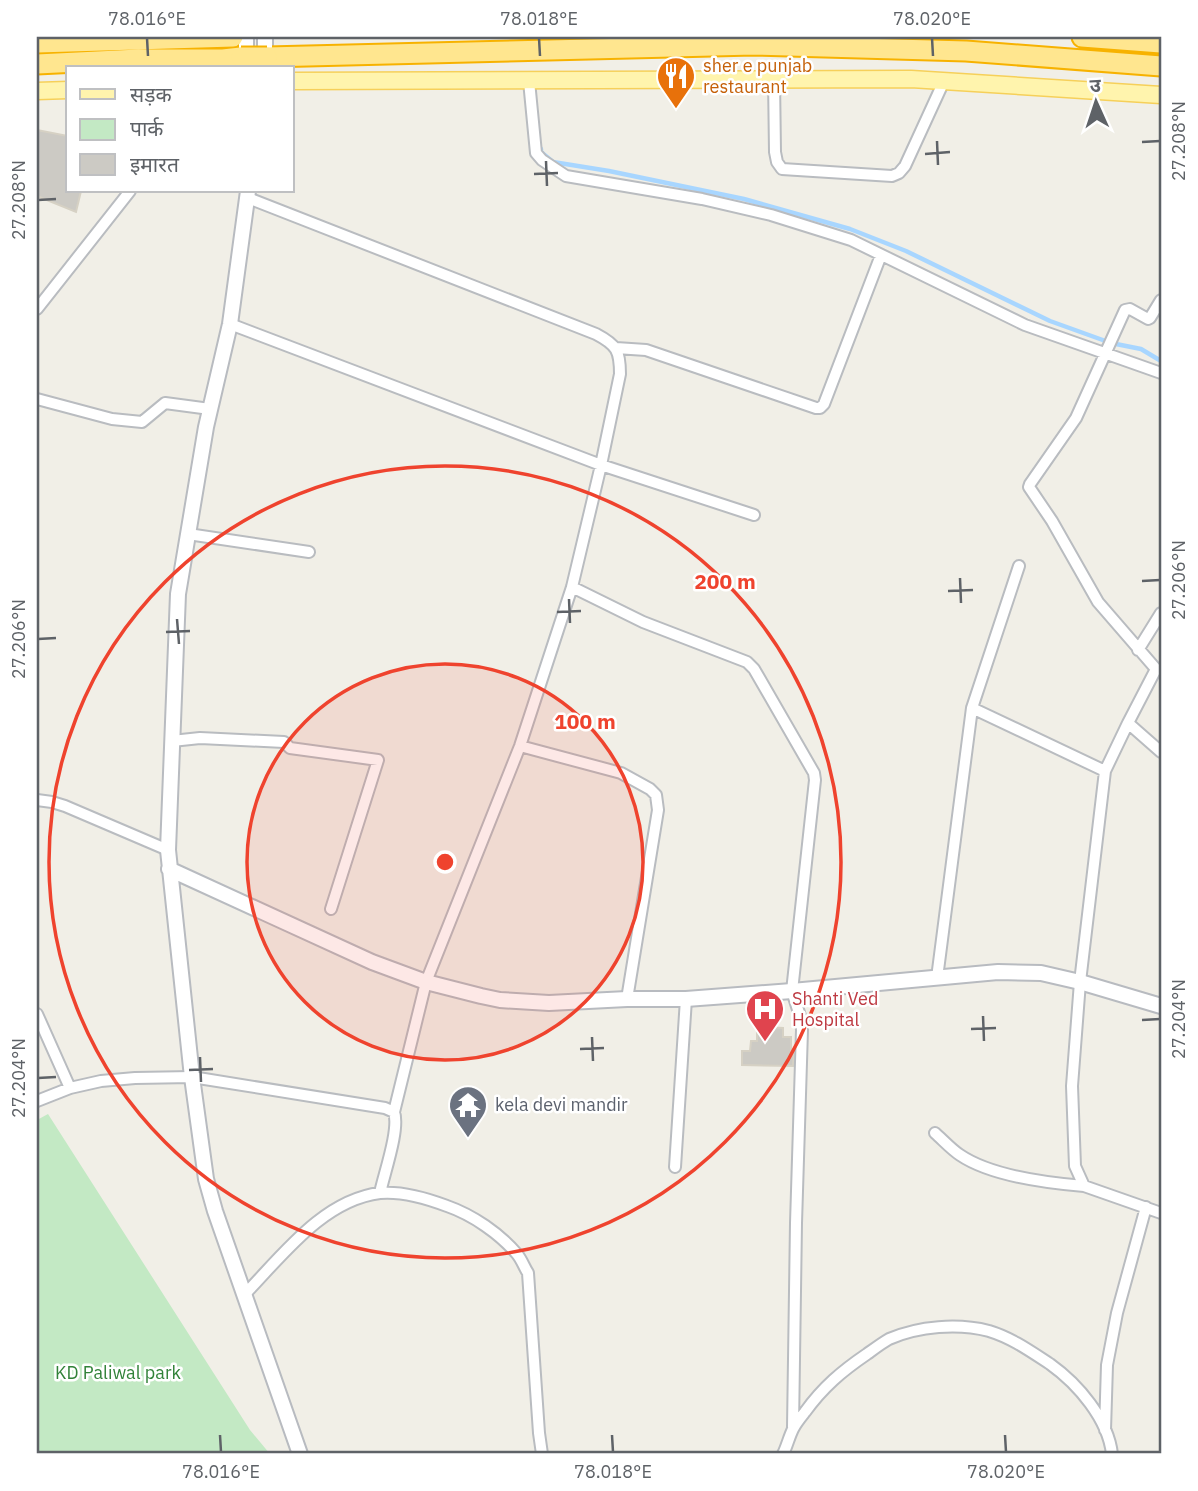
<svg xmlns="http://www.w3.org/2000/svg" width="1198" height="1491" viewBox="0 0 1198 1491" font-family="'IBM Plex Sans','Noto Sans Devanagari',sans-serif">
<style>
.green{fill:#c3e9c4}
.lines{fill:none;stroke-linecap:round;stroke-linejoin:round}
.stream{stroke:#a8d6ff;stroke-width:4.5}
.building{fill:#cccac4;stroke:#d6d1c4;stroke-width:2}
.street-casing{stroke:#b9bcc0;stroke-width:14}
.secondary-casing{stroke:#b8bbc0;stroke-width:18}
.primary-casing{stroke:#f6d05a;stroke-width:19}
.highway-casing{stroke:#f7b200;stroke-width:23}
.street{stroke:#fff;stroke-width:10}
.secondary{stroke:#fff;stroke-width:14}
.primary{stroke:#fff4ad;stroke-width:16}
.highway{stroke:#ffe68f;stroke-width:19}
.highway-bridge-casing{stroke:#f7b200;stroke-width:23;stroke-linecap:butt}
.highway-bridge{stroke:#ffe68f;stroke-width:19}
.ticks{fill:none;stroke:#5e6267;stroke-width:2.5}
.ring{fill:none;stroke:#ef432e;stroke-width:3.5}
.labels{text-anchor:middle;stroke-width:5;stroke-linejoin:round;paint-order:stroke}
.food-label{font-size:18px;fill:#c56008;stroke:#fff;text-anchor:start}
.health-label{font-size:18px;fill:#be3a42;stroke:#fff;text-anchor:start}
.worship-label{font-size:18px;fill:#5b616d;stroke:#fff;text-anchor:start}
.park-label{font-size:18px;fill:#318238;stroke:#fff}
.centre{fill:#ef432e;stroke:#fff;stroke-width:3.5}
.ring-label{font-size:21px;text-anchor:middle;font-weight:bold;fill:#ef432e;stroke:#fff;stroke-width:5;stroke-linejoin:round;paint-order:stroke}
.neatline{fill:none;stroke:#5e6267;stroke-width:2.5}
.ticks-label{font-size:18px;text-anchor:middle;fill:#5e6267}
</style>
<rect width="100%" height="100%" fill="#f1efe7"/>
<path class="green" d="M48 1114 250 1430 270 1454H37V1120Z"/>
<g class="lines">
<path class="stream" d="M541 149V152L553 162 609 171 744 199 850 229 906 251 1050 321 1111 343 1141 349 1161 361"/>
</g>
<path class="building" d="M37 130 68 136V191H81L76 212 37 196Z
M763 1027 783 1028V1037H791V1050H794L793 1066 742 1065V1051H750L751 1041H757V1032H763Z"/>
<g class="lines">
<defs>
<path id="street" d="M774 79 775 152 777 162 782 169 892 176 899 173 905 166 944 81
M529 81 536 153 542 160 566 176 702 199 771 215 851 240 1025 325 1161 373
M248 198 596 334C617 345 620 351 620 374L601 465 572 587 520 746 426 982 394 1112
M37 309 130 191
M230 324 601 465 754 515
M616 348 646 350 816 408H820L824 404 881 255
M37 399 112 419 142 422 165 403 210 409
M188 534 309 552
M572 587 643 622 747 662 754 669 814 773 815 780 792 991 801 1019 802 1030 796 1223 793 1427
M1138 650 1161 613
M972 708 1019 566
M1128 723 1156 669 1098 602 1052 521 1029 487 1030 484 1076 418 1125 310 1130 309 1148 319 1150 318 1161 300
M172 741 200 738 284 742 290 748 378 760 331 909
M520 746 621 773 650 789 656 795 658 810 627 999
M1105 771 1128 723 1161 752
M37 800 52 802 65 806 168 850
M937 978 972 708 1105 771 1080 982 1072 1086 1075 1166 1084 1186 1161 1213
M37 1014 70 1088
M37 1101 70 1088 101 1081 135 1078 192 1077 385 1108 394 1112C400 1129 384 1174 380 1193
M935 1133C943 1140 951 1149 960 1155 991 1176 1047 1183 1084 1186
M675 1167 686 999
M245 1294C282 1256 323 1200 380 1193 403 1191 426 1198 447 1206 473 1215 500 1234 517 1254 522 1260 524 1267 528 1273L539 1433 542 1454
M1105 1430 1107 1365 1117 1313 1146 1207
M783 1454C787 1446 789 1437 793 1429 796 1423 801 1417 805 1412 823 1387 842 1371 867 1354 874 1349 882 1343 889 1339 919 1326 958 1323 989 1331 1012 1338 1030 1351 1050 1364 1078 1384 1108 1419 1112 1454"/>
<path id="secondary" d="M246 37V68
M265 37V68
M248 191 230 324 206 427 178 594 168 850 192 1077 206 1179 215 1211 300 1454
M169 869 372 962 426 982 481 996 500 1000 549 1003 627 999H686L792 991 998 972 1041 973 1080 982 1161 1006"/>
<path id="primary" d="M292 81 911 79 1161 95
M37 91 68 90"/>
<path id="highway" d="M1082 37 1161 43
M37 43 233 37
M267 57 754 45 966 51 1161 66
M37 64 139 59H223L241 57"/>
</defs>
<use href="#street" class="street-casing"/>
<use href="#secondary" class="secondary-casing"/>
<use href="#primary" class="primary-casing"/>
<use href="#highway" class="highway-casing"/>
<use href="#street" class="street"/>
<use href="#secondary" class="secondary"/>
<use href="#primary" class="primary"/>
<use href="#highway" class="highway"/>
<defs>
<path id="highway-bridge" d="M241 57H267"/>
</defs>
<use href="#highway-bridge" class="highway-bridge-casing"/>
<use href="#highway-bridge" class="highway-bridge"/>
</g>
<path class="ticks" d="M147 38 148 56M539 38 540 56M932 38 933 56M937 141 938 165M1142 142 1160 141M925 154 950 152M546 161 547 186M534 174 558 173M38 200 56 199M960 578 961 603M1142 581 1160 580M948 591 973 590M569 599 570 623M557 612 581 611M177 619 179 644M166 632 190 631M38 639 56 638M983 1016 984 1041M1142 1020 1160 1019M971 1029 996 1028M592 1037 593 1061M580 1049 604 1048M200 1057 201 1082M189 1070 213 1069M38 1078 56 1077M220 1435 221 1452M612 1435 613 1452M1005 1435 1006 1452"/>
<circle cx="445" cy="862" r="198" fill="#ef432e" fill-opacity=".12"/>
<g class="ring">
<circle cx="445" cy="862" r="198"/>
<circle cx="445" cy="862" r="396"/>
</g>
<defs>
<symbol id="restaurant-pin" viewBox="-11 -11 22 30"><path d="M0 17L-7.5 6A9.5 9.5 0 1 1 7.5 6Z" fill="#e8710a" stroke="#fff"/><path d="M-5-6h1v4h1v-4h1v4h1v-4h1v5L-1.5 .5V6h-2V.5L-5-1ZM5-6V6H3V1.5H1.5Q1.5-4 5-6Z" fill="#fff"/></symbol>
<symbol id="hospital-pin" viewBox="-11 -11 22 30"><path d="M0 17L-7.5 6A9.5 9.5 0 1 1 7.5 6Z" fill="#e0444e" stroke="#fff"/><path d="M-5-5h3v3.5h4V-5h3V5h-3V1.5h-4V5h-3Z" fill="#fff"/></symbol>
<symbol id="temple-pin" viewBox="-11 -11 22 30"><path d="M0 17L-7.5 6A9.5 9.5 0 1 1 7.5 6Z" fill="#6b7280" stroke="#fff"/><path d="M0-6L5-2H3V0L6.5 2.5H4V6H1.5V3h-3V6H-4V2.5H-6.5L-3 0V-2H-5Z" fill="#fff"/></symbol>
</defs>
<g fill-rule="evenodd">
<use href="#restaurant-pin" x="654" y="54" width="44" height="60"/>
<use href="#hospital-pin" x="743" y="987" width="44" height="60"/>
<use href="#temple-pin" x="446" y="1083" width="44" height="60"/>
</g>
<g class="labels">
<g class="food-label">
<text x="703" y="72">sher e punjab<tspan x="703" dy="21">restaurant</tspan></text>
</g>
<g class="health-label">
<text x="792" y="1005">Shanti Ved<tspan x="792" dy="21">Hospital</tspan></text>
</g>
<g class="worship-label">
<text x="495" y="1111">kela devi mandir</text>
</g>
<g class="park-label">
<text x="118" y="1379">KD Paliwal park</text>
</g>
</g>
<circle cx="445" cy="862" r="10" class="centre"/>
<g class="ring-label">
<text x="725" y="589">200 m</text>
<text x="585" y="729">100 m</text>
</g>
<rect width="1198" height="1491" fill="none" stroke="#ffffff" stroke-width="77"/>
<rect x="66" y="66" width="228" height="126" fill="#ffffff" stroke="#bfc0c2" stroke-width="2"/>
<rect x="80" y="89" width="35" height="10" fill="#fff4ad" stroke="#bfc0c2" stroke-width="2"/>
<text x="130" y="102" font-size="21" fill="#5e6267">सड़क</text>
<rect x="80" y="119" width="35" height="21" fill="#c3e9c4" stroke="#bfc0c2" stroke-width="2"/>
<text x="130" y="136" font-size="21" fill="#5e6267">पार्क</text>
<rect x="80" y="154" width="35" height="21" fill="#cccac4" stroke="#bfc0c2" stroke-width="2"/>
<text x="130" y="172" font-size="21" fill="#5e6267">इमारत</text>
<g transform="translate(1096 102) rotate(357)" stroke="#ffffff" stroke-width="5" paint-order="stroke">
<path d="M0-5L12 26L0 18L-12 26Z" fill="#5e6267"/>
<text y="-10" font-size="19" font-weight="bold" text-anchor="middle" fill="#5e6267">उ</text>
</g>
<rect x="38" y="38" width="1122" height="1414" class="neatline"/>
<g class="ticks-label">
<text x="147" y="25">78.016°E</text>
<text x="539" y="25">78.018°E</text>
<text x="932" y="25">78.020°E</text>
<text transform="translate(1179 141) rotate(-90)" y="6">27.208°N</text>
<text transform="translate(19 200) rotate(-90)" y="6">27.208°N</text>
<text transform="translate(1179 580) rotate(-90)" y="6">27.206°N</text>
<text transform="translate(19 639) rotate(-90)" y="6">27.206°N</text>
<text transform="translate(1179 1019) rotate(-90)" y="6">27.204°N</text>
<text transform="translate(19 1078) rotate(-90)" y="6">27.204°N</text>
<text x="221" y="1478">78.016°E</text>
<text x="613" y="1478">78.018°E</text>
<text x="1006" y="1478">78.020°E</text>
</g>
</svg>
